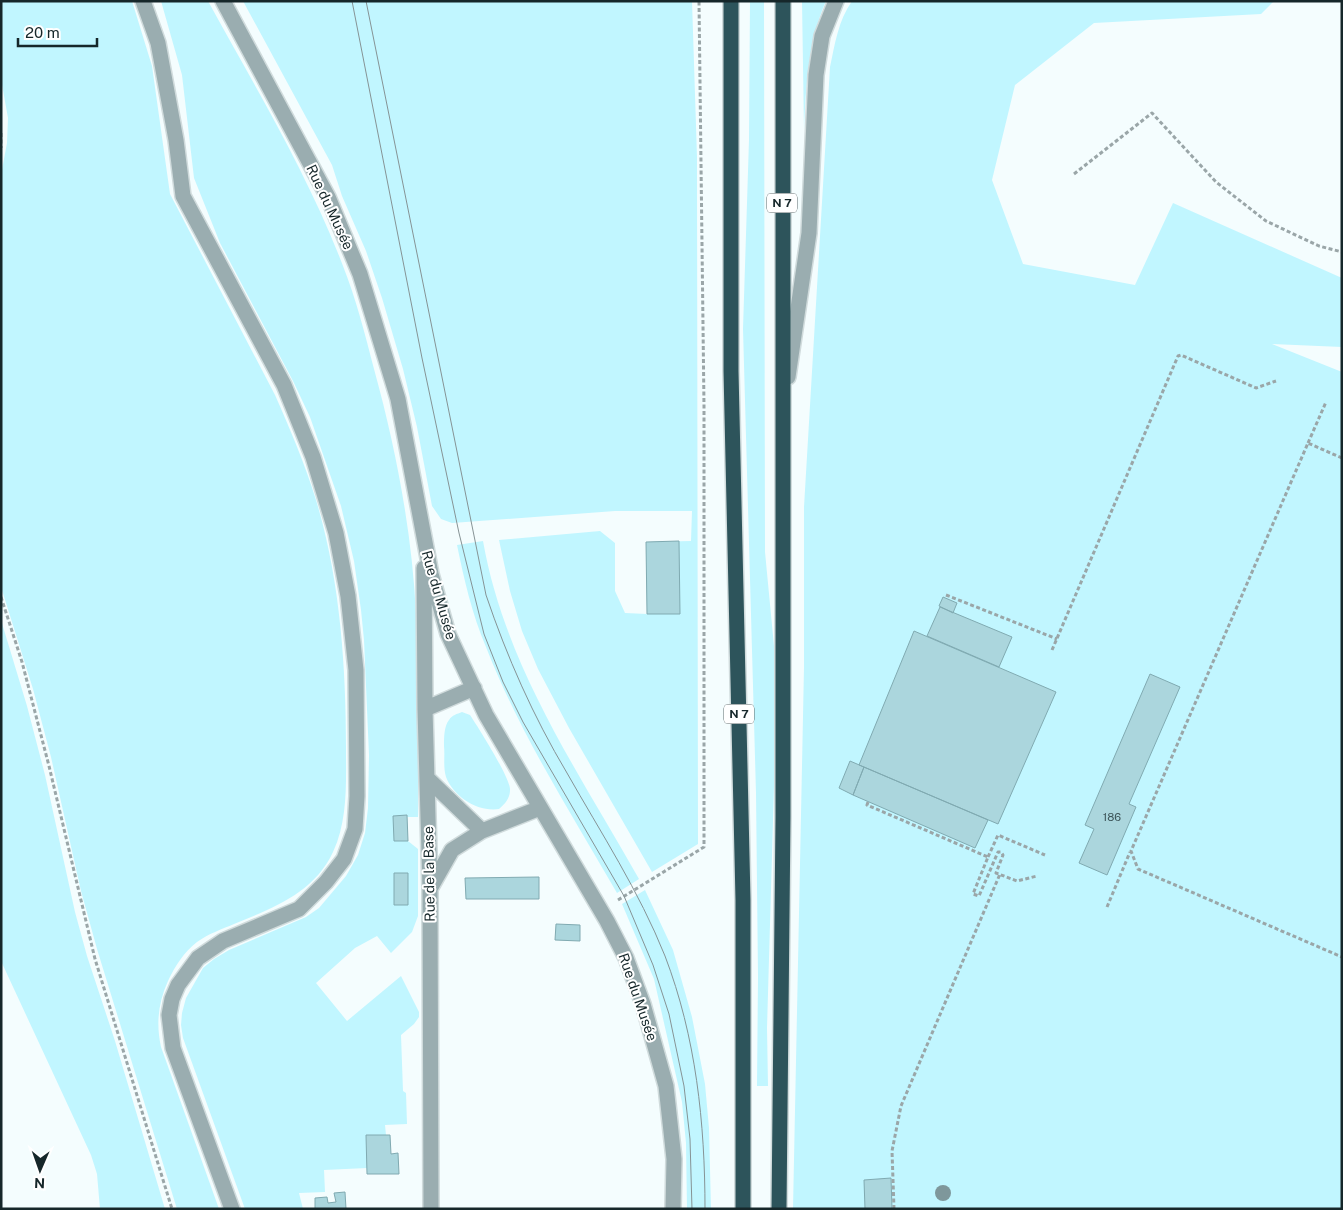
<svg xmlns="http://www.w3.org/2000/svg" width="1343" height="1210" viewBox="0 0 1343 1210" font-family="'Public Sans',sans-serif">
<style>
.green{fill:#c1f6ff}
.building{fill:#abd6dd;stroke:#80aab1}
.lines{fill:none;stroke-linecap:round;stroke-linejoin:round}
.minor-casing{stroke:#d0dbdc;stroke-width:18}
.highway-casing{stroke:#d0dbdc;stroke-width:18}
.path{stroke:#9aa6a8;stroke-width:3;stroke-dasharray:4 2.5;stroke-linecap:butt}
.minor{stroke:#9aadb0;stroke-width:15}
.highway{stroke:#2d545b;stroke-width:15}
.tram{stroke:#869395;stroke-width:1}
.tree{fill:#7e979b}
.labels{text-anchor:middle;stroke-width:4;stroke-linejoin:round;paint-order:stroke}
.number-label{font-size:11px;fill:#3b5357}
.shield{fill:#fff;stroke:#5c686a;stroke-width:1}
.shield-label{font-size:12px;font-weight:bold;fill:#16272a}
.street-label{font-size:14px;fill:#16272a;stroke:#fff}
</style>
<rect width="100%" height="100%" fill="#f4fdfe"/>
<path class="green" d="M1 1H132L152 66 170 194 275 395C290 429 305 464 316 500 340 579 346 666 346 748 346 782 348 820 333 852 314 893 273 908 234 924 222 929 208 934 197 942 184 952 175 966 168 981 158 1003 156 1024 161 1047L219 1209H177L97 949 81 891 51 757 33 689 1 587V175L7 143 8 118 1 79Z
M161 1H208C255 87 308 174 343 266 356 299 365 334 374 369 396 449 412 532 416 614 419 682 418 750 418 817H407L408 841 418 849V916L412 932 391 953 377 936 355 948 316 983 347 1021 401 976 419 1012V1017L414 1024 401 1035 403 1091 406 1093 407 1124 385 1125 386 1135H366L367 1168 324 1170 325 1192 299 1193 303 1209H245L183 1038 181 1025 182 1013 186 998 203 968 214 959 229 950 306 917 319 908 346 876 358 855 365 833 368 808 369 755 364 640 361 610 354 561 341 506 310 417 293 381 220 243 194 178 182 75Z
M243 1H692L697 157 698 844 652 872 569 728 538 669 522 631 510 591 499 540 600 531 615 543V591L625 613 647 614 646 542 691 541 692 511H615L452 523 441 519 432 506 417 427 403 369 382 298 366 251 342 196 332 165Z
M750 1H764L765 552 776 667V717L767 1028 768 1086H757L758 977 756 793 743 329 749 140Z
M802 1H826C808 42 806 86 804 130Z
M852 1H1274L1261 14 1094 23 1015 85 992 180 1023 264 1135 285 1173 203 1342 278V347L1272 344 1342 372V1209H793L804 667V507L830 67C835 44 838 21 852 1Z
M483 541C505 666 578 771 639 879L617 893C571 813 520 734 486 647 472 614 464 579 457 545Z
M1 620 27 706 45 775 75 912 87 956 115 1041 165 1209H100L97 1174 91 1155 1 961Z
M462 712 470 715C478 727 511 779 510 790 510 798 505 804 499 809 477 812 454 797 446 777 443 767 445 756 444 746 444 738 444 726 449 720 452 715 457 714 462 712Z
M645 890 673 950 692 1017 705 1084 709 1128 711 1209H687L686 1143 682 1102 654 979 622 904Z"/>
<path class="building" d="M679 541 680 614H647L646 542Z
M943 597 957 603 953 613 939 606Z
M940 607 1012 637 999 667 927 636Z
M914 631 1056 692 998 824 859 765Z
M1150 674 1180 687 1129 804 1136 807 1107 875 1079 863 1094 829 1085 825Z
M850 761 864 767 853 795 839 788Z
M864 767 988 820 975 848 853 795Z
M407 815 408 841H394L393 816Z
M394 873H408V905H394Z
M539 877V899H466L465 878Z
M556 924 580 925V941L555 940Z
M366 1135H390L391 1154 398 1153 399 1174H367Z
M891 1178 892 1209H865L864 1180Z
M345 1192 346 1209H315V1198L327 1197 328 1203 336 1202 334 1193Z"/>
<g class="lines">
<defs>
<path id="minor" d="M143 1 158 43 176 140 183 196 284 385 313 457 336 533 348 596 356 670 357 796 355 829 344 859 326 882 299 909 223 941 198 958 178 985 172 999 169 1015 173 1048 232 1209
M223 1 328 197 360 274 398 399 431 574 448 634 486 715 607 921 626 958 643 1004 666 1086 674 1159 673 1209
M788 377 809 233 816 75 822 36 836 1
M424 568 425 709 430 889 431 1209
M425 709 474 688
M427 778 482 831
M431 887 452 850 482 831 540 808"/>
<path id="highway" d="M731 1V371L743 900V1209
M779 1209 783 817V1"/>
</defs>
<use href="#minor" class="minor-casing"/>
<use href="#highway" class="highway-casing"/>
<path class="path" d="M1 133V148
M1074 174 1152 113 1216 182 1266 221 1319 246 1342 252
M1308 443 1326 402
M1342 458 1308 443 1131 851 1138 869 1342 957
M946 595 1057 639
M1 597 22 662 49 766 95 959 172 1209
M1052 650 1178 356 1181 355 1256 388 1276 381
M868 802 867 805 988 857 973 894 979 896 998 852H1001L1003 855 996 873 1017 881 1037 876
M988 857 998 835 1045 855
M618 900 704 847V406L699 1
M1107 907 1130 852
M894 1209 892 1151 901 1106 1000 874"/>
<use href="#minor" class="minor"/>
<use href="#highway" class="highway"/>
<path class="tram" d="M352 1 422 358 459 533 484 634 503 682 523 722 624 896 653 965 669 1014 684 1086 690 1139 692 1209
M366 1 486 595C507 657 533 716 567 773 601 833 639 891 665 956 696 1037 705 1123 705 1209"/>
</g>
<circle class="tree" cx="943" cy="1193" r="8"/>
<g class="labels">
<g class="number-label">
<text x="1112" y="821">186</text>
</g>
<g class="shield">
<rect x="767" y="193.5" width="30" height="19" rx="4"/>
<rect x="724" y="704.5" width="30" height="19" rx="4"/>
</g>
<g class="shield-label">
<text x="782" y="207">N 7</text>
<text x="739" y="718">N 7</text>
</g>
<g class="street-label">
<text transform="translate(330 207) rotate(65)" y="5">Rue du Musée</text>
<text transform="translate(439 595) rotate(74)" y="5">Rue du Musée</text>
<text transform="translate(429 874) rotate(-91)" y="5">Rue de la Base</text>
<text transform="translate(638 997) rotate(71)" y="5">Rue du Musée</text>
</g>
</g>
<rect width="1343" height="1210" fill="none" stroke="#16272a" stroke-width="5"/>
<g transform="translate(40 1170) rotate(182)" stroke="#ffffff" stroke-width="4" paint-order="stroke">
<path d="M0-4L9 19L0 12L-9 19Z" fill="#16272a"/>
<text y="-8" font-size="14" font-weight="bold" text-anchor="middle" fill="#16272a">N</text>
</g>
<path d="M18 38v8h79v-8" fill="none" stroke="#16272a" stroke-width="2.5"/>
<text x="25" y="38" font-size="15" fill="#16272a" stroke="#ffffff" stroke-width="4" paint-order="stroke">20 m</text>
</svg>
